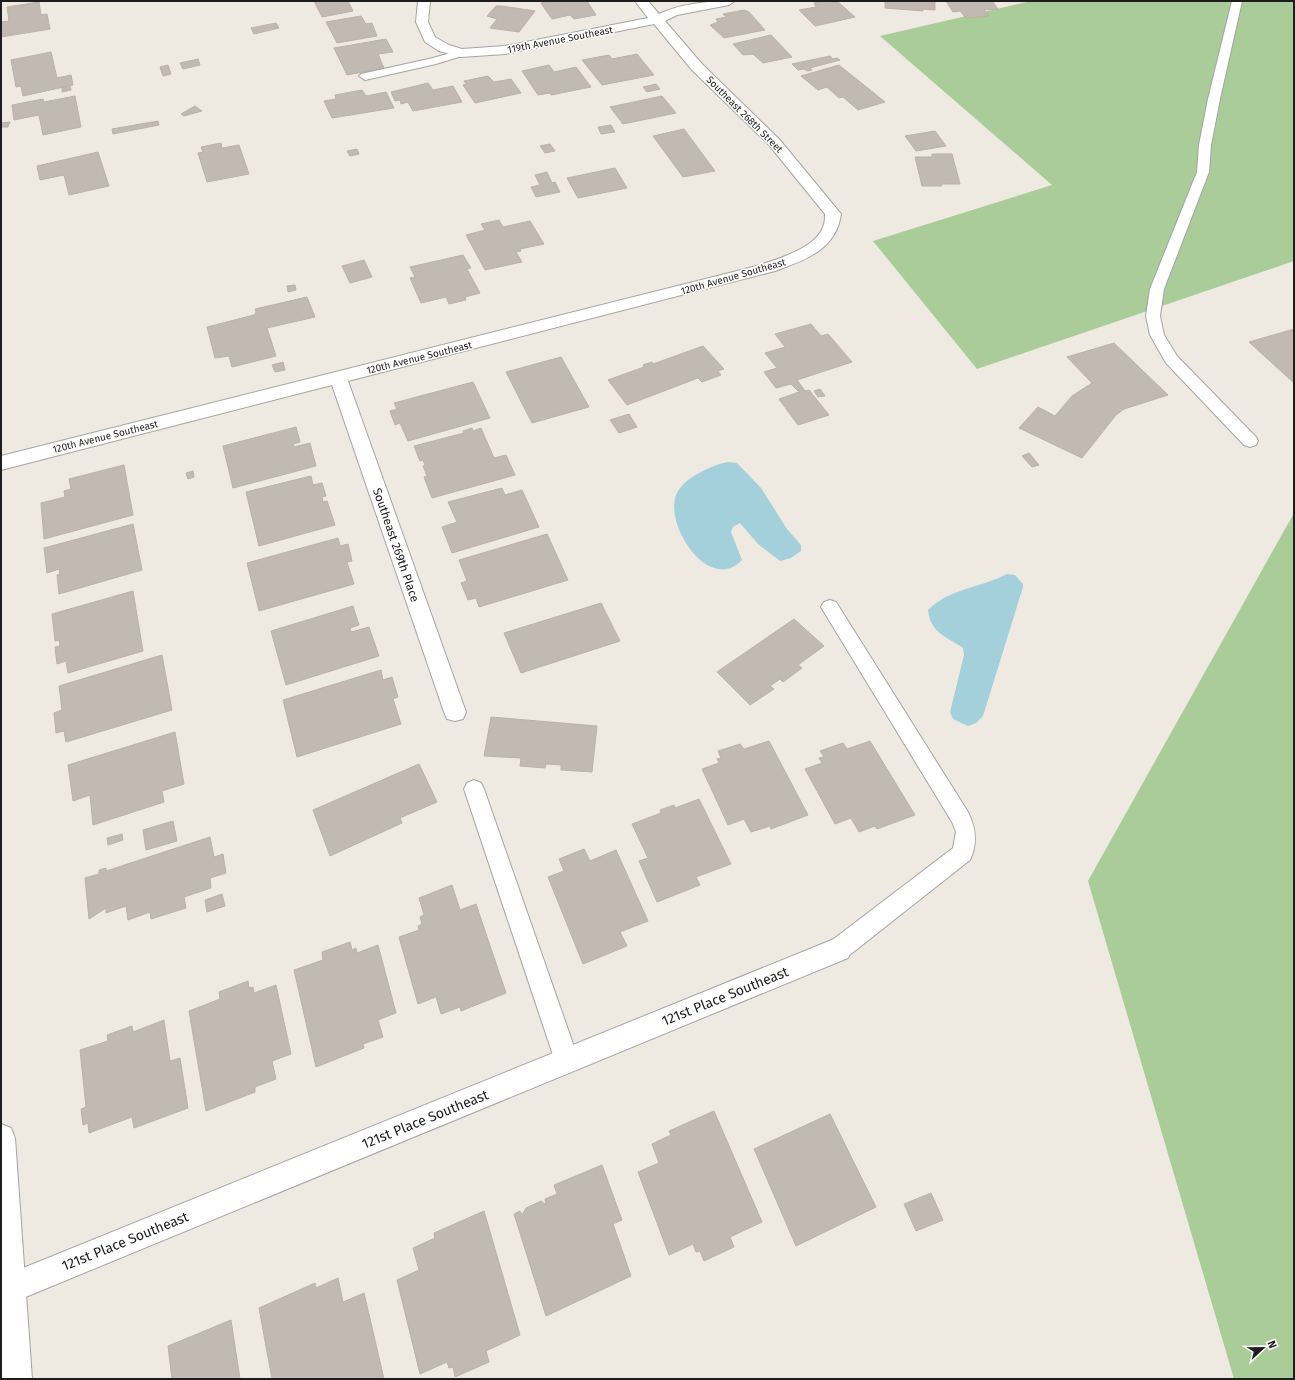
<svg xmlns="http://www.w3.org/2000/svg" width="1295" height="1380" viewBox="0 0 1295 1380" font-family="'Fira Sans',sans-serif">
<style>
.forest{fill:#a9cc98}
.water{fill:#a3d0db}
.building{fill:#c2b9b2;stroke:#bfb0a5}
.lines{fill:none;stroke-linecap:round;stroke-linejoin:round}
.service-casing{stroke:#a4a4a4;stroke-width:2}
.minor-casing{stroke:#a4a4a4;stroke-width:2}
.tertiary-casing{stroke:#a4a4a4;stroke-width:2}
.service{fill:#fff;fill-rule:evenodd}
.minor{fill:#fff;fill-rule:evenodd}
.tertiary{fill:#fff;fill-rule:evenodd}
.labels{text-anchor:middle;stroke-width:3;stroke-linejoin:round;paint-order:stroke}
.far-street-label{font-size:10px;fill:#1d1d1d;stroke:#fff}
.street-label{font-size:12px;fill:#1d1d1d;stroke:#fff}
.near-street-label{font-size:14px;fill:#1d1d1d;stroke:#fff}
</style>
<rect width="100%" height="100%" fill="#eeeae2"/>
<path class="forest" d="M1031 1H1294V261L977 369 873 241 1052 185 880 36Z
M1294 513V1379H1234L1088 881Z"/>
<path class="water" d="M728 462 737 463 761 488 787 529 801 545V551L791 558 780 561 758 544 740 523 733 527 731 532 742 560C709 595 662 523 677 493 685 477 712 465 728 462Z
M1007 574 1015 575 1023 584V587L983 716 976 723 968 726 953 719 950 712 964 655 963 648C946 636 931 634 928 610 948 589 983 587 1007 574Z"/>
<path class="building" d="M314 1H348L353 11 322 17Z
M553 1H587L596 15 574 19 570 15 552 19 541 3Z
M823 1H837L855 17 815 26 799 10 816 7 814 3Z
M885 1H935V10L923 9V11L885 8Z
M946 1H992L998 9 984 10 989 16 966 18 960 11 953 12Z
M39 2 41 15 47 14 50 29 1 37V22L9 21 7 7Z
M496 6H502L535 11 519 32 490 28 497 19 487 16Z
M744 10 749 12 765 30 724 38 710 25 718 22 716 19 726 17 723 14Z
M361 16 366 24 372 23 377 36 337 43 326 22Z
M276 23 279 28 254 34 251 28Z
M771 35 792 57 763 63 753 54 743 55 733 44Z
M386 39 393 52 378 54 384 68 347 75 334 48Z
M51 52 57 78 71 75 73 85 23 96 21 86 16 87 11 60Z
M637 54 654 75 602 85 582 60 609 55 612 59Z
M830 56 833 59 837 58 840 60 810 68 812 70 807 71 804 69 798 70 792 64Z
M198 59 200 65 183 69 180 63Z
M168 65 171 74 163 76 160 67Z
M549 65 554 72 576 67 591 87 551 95 550 93 538 95 522 71Z
M839 65 885 102 858 110 843 97 839 98 827 87 818 90 801 76Z
M488 76 494 82 511 79 521 93 475 103 463 85 466 84 464 81Z
M428 83 433 90 453 86 462 102 413 111 408 102 401 104 400 100 395 101 391 92Z
M656 84 660 89 647 92 643 87Z
M70 86 71 90 62 92V88Z
M362 90 366 96 386 92 394 108 332 118 324 101 336 99 335 95Z
M75 96 81 127 43 135 39 115 14 120 12 105 43 99 44 102Z
M662 96 676 113 623 124 610 107Z
M195 106 202 111 184 116 181 114Z
M158 121 159 125 113 134 112 129Z
M10 122 8 127H1V123Z
M611 125 615 132 601 134 598 127Z
M684 129 715 171 683 177 653 136Z
M935 131 946 146 916 151 905 136Z
M221 143 222 148 239 145 249 174 207 182 198 153 203 152 201 147Z
M550 144 555 151 545 153 540 146Z
M357 149 359 154 350 156 347 151Z
M98 152 109 186 69 195 64 175 40 180 37 166Z
M932 154H952L960 184H941L942 186H922L915 157H932Z
M615 168 627 188 578 198 567 178Z
M547 172 552 183 555 182 560 192 536 197 531 187 540 185 535 175Z
M499 220 503 227 530 221 544 244 520 249 521 251 516 252 522 262 485 270 466 235 485 230 481 224Z
M463 255 471 268 467 269 480 293 465 297 466 300 449 304 446 297 421 303 410 278 415 277 410 267Z
M364 260 372 277 350 283 342 266Z
M295 285 296 290 288 292 287 286Z
M307 297 315 317 267 328 276 356 232 367 229 356 215 358 207 327 254 315 256 312 255 309Z
M811 324 821 336 828 334 852 362 797 380 805 391 809 390 829 415 798 425 779 399 799 392 791 384 776 388 764 372 777 368 765 353 785 347 775 334Z
M1294 329V383L1249 342Z
M1114 343 1168 395 1124 409 1116 415 1082 458 1019 428 1038 407 1055 416 1072 396 1092 383 1067 357Z
M703 346 724 369 718 371 721 375 702 382 698 378 627 405 608 380 644 367 643 365 652 362 653 364Z
M561 357 589 407 532 423 506 372Z
M283 362 285 370 275 372 272 365Z
M473 382 490 418 408 441 400 423 395 425 390 411 397 409 394 403Z
M820 389 825 396 818 397 814 391Z
M629 414 637 427 619 433 610 420Z
M296 427 300 442 293 444 294 447 310 443 316 466 233 488 223 446Z
M472 428 473 431 481 428 494 458 506 455 515 475 432 498 424 477 427 476 423 466 425 465 423 460 420 461 414 446 464 433 463 431Z
M1029 453 1039 465 1032 467 1022 456Z
M124 465 133 515 44 539 41 503 65 497 64 491 71 489 69 479Z
M193 471 194 477 188 479 186 473Z
M311 476 313 485 322 483 326 496 322 497 323 502 327 501 335 525 259 546 246 492Z
M502 488 505 495 522 490 539 527 452 553 442 527 457 522 448 502Z
M133 524 142 570 59 594 57 575 60 574 59 569 47 573 44 548Z
M547 534 568 580 479 607 476 598 468 600 461 583 467 581 459 560Z
M338 538 340 546 348 544 352 561 347 562 354 584 259 611 247 563Z
M133 591 143 651 68 673 66 661 57 664 55 647 60 646 59 640 55 641 52 614Z
M601 603 620 641 521 673 504 633Z
M353 606 359 625 350 628 351 632 369 627 379 656 286 685 271 631Z
M794 619 824 646 798 665 802 668 783 682 780 679 770 686 774 689 750 705 717 672Z
M162 655 172 710 66 742 64 731 56 733 54 713 62 710 59 686Z
M381 670 383 680 392 677 398 697 393 699 401 724 297 757 283 700Z
M491 717 597 726 592 772 561 770V765L546 764 545 768 520 766 521 758 484 756Z
M175 732 184 784 162 791 164 802 93 825 90 795 73 801 68 765Z
M769 741 808 815 771 829 770 826 751 832 744 819 728 825 702 769 719 763 717 759 721 758 718 751 740 744 744 749Z
M870 741 915 815 877 829 875 826 859 832 851 818 835 824 805 769 822 763 819 758 824 757 820 751 843 743 847 749Z
M419 764 437 802 400 818 402 823 330 856 313 810Z
M699 799 731 864 696 877 700 885 657 902 639 861 648 858 632 824 661 813 660 810 674 805 675 808Z
M173 821 177 841 146 850 143 830Z
M122 834 123 840 108 845 107 838Z
M210 837 214 857 223 854 226 873 210 878 211 888 184 897 186 908 151 919 150 912 128 920 126 906 106 913V908L89 919 85 878 99 874V870L106 868V871Z
M584 849 590 861 616 850 648 921 620 932 627 946 583 964 548 877 564 871 559 859Z
M452 885 460 910 476 904 506 993 461 1011 460 1007 441 1014 436 997 418 1004 399 937 419 930 418 926 422 924 420 917 424 915 419 898Z
M222 894 225 906 207 912 205 900Z
M350 942 352 950 356 948 357 953 378 945 396 1013 378 1020 383 1037 363 1044 364 1048 316 1067 294 970 323 960 322 952Z
M248 981 249 988 253 987 254 993 276 985 291 1054 272 1061 276 1079 255 1087V1092L206 1111 189 1011 220 999 219 992Z
M164 1020 170 1061 180 1058 188 1108 134 1128 132 1117 89 1133 88 1123 83 1125 81 1109 86 1107 80 1050 108 1041 107 1035 132 1026 133 1032Z
M714 1111 762 1222 730 1237 734 1247 704 1261 700 1251 696 1252 693 1244 669 1255 638 1172 659 1163 652 1144 671 1135 669 1131Z
M830 1114 876 1207 796 1246 754 1149Z
M602 1165 622 1220 613 1224 631 1276 546 1316 514 1214 520 1211 522 1215 526 1208 541 1201 546 1205 545 1199 557 1194 554 1185Z
M931 1193 943 1220 916 1231 904 1204Z
M484 1211 520 1335 486 1351 489 1362 455 1377 453 1367 449 1368 447 1362 420 1374 397 1280 419 1270 413 1248 435 1238 434 1233Z
M338 1278 343 1302 364 1293 384 1379H272L259 1308 315 1283 316 1288Z
M231 1320 240 1379H172L168 1346Z"/>
<g class="lines">
<defs>
<path id="service" d="M1232 1H1242L1220 99 1211 145 1209 172 1164 289 1160 316 1164 335 1177 356 1256 437 1258 441 1256 445 1250 447 1244 445 1166 363 1150 335 1146 316 1150 289 1197 172 1199 145 1208 99Z
M461 50 465 51 467 53 465 55 436 64 365 80 359 76 361 74 433 58Z
M830 600 836 602 968 812C976 828 978 843 970 860L847 957 839 960 831 957 828 949 831 941 953 848 956 832 952 822 824 612 821 607 824 602Z
M474 780 481 783 484 789 579 1061 575 1069 567 1073 559 1069 555 1061 464 789 467 783Z"/>
<path id="minor" d="M418 1H430L428 22 435 37 449 45 462 49 505 46 648 18 635 1H648L659 14C682 3 710 1 735 1L729 5 677 15 665 21 702 64 779 139 841 214C836 250 805 260 775 271L348 381 466 712 463 719 455 721 447 719 444 712 332 385 1 470V456L749 268C769 262 815 250 823 227 825 223 825 218 825 214L769 145 692 70 654 24 505 54 461 57 439 51 425 42 416 22Z
M839 937 848 940 852 949 848 958 11 1303 1 1299V1277Z"/>
<path id="tertiary" d="M1 1124 11 1128 15 1138 32 1379H1Z"/>
</defs>
<use href="#service" class="service-casing"/>
<use href="#minor" class="minor-casing"/>
<use href="#tertiary" class="tertiary-casing"/>
<use href="#service" class="service"/>
<use href="#minor" class="minor"/>
<use href="#tertiary" class="tertiary"/>
</g>
<g class="labels">
<g class="far-street-label">
<text transform="translate(560 39) rotate(-11)" y="4">119th Avenue Southeast</text>
<text transform="translate(745 114) rotate(45)" y="4">Southeast 268th Street</text>
<text transform="translate(733 276) rotate(-16)" y="4">120th Avenue Southeast</text>
<text transform="translate(419 357) rotate(-14)" y="4">120th Avenue Southeast</text>
<text transform="translate(105 436) rotate(-14)" y="4">120th Avenue Southeast</text>
</g>
<g class="street-label">
<text transform="translate(396 545) rotate(71)" y="4">Southeast 269th Place</text>
</g>
<g class="near-street-label">
<text transform="translate(725 996) rotate(-22)" y="5">121st Place Southeast</text>
<text transform="translate(425 1119) rotate(-22)" y="5">121st Place Southeast</text>
<text transform="translate(125 1241) rotate(-22)" y="5">121st Place Southeast</text>
</g>
</g>
<rect width="1295" height="1380" fill="none" stroke="#1d1d1d" stroke-width="4"/>
<g transform="translate(1263 1348) rotate(68)" stroke="#ffffff" stroke-width="3" paint-order="stroke">
<path d="M0-3L7 15L0 10L-7 15Z" fill="#1d1d1d"/>
<text y="-6" font-size="11" font-weight="bold" text-anchor="middle" fill="#1d1d1d">N</text>
</g>
</svg>
